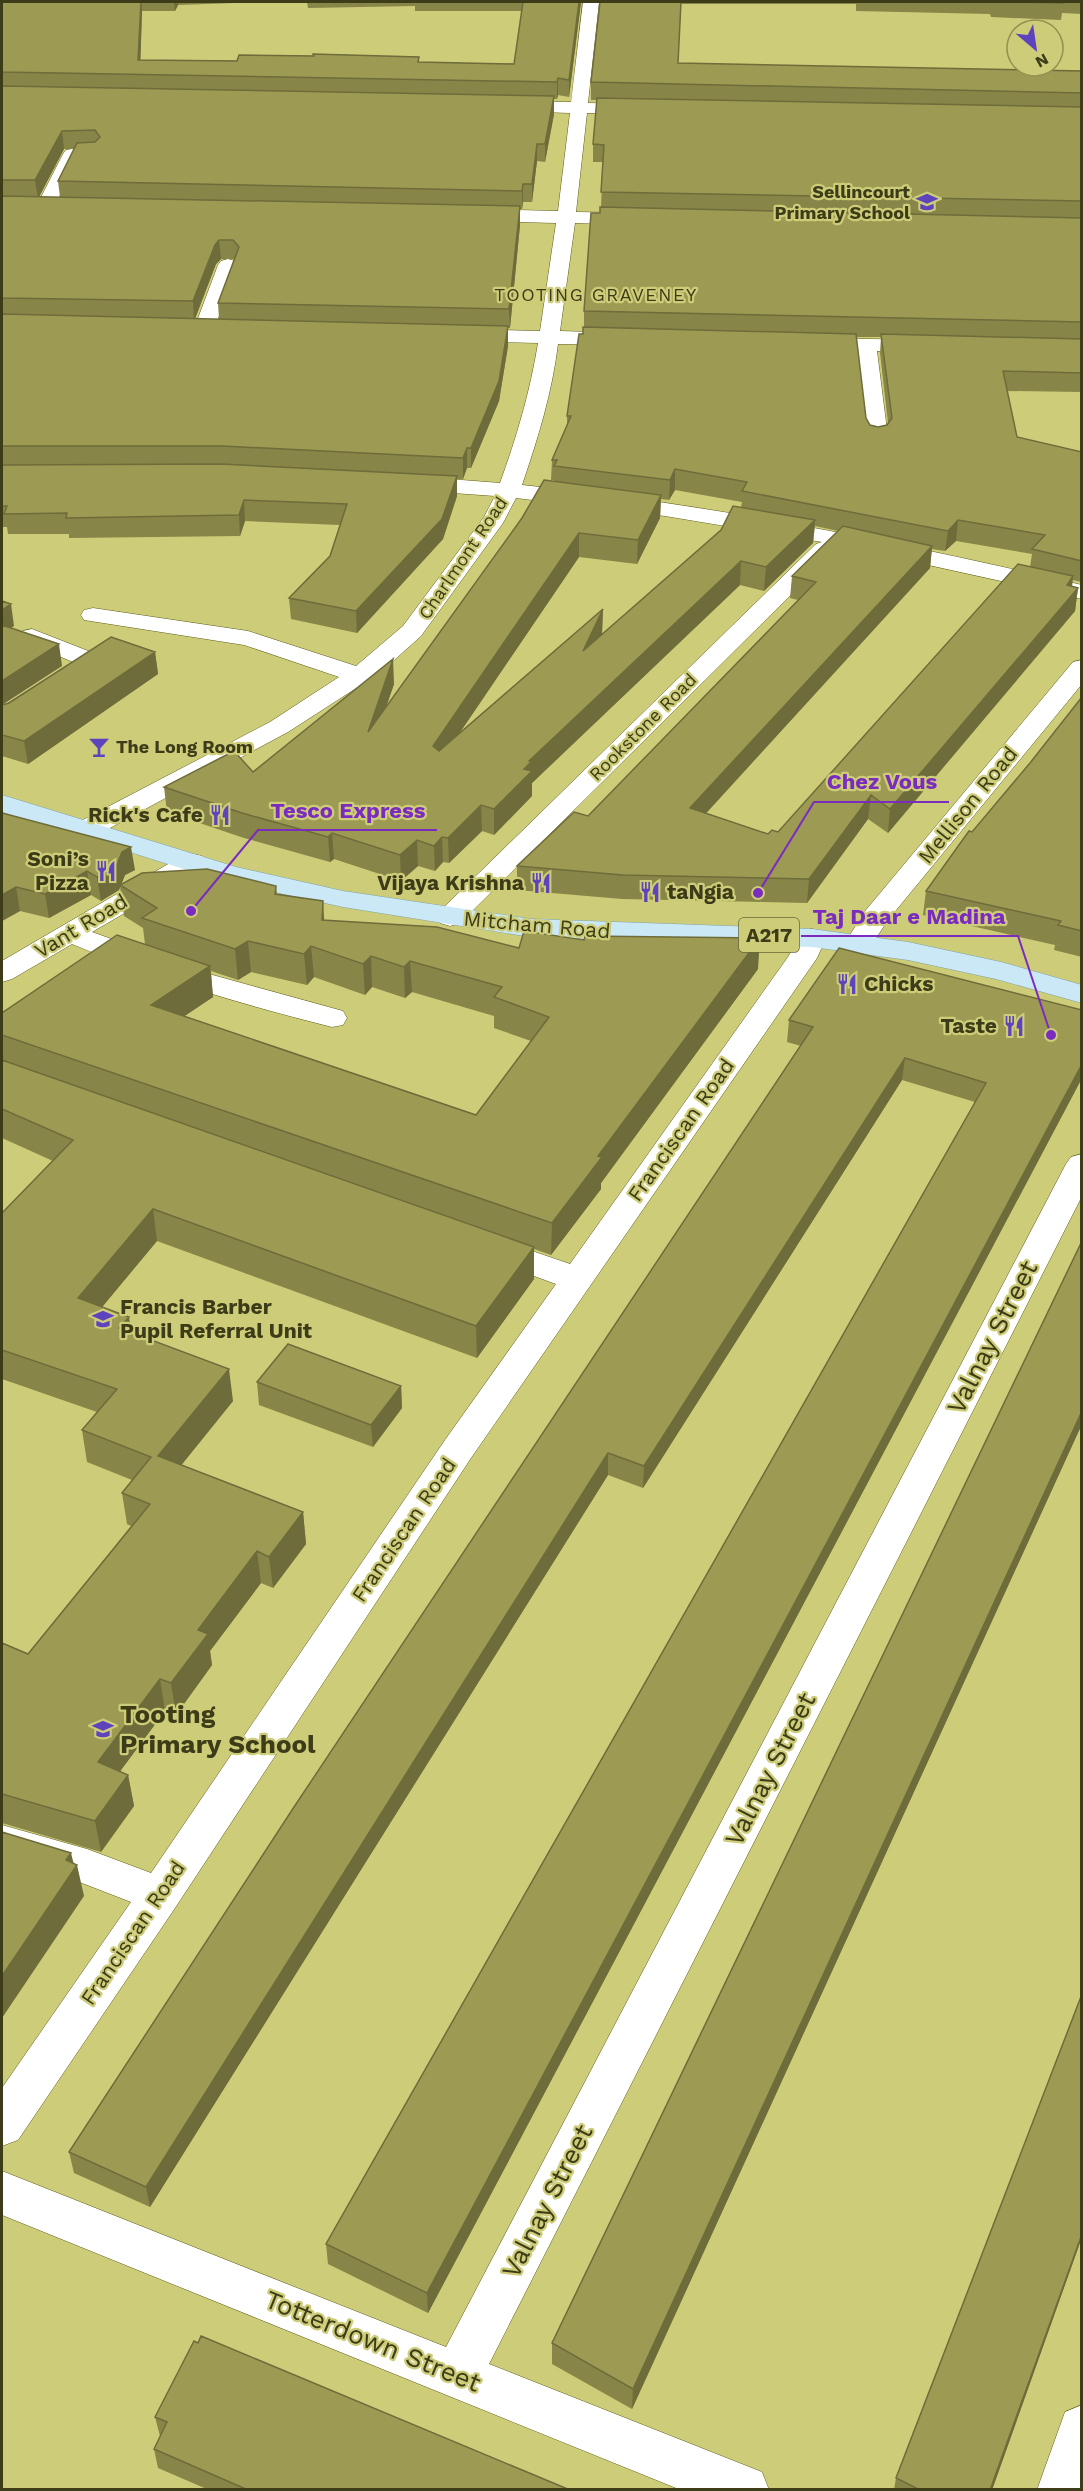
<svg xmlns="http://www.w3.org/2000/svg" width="1083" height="2491" viewBox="0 0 1083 2491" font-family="'Work Sans',sans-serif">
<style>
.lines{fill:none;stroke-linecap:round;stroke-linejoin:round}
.minor-casing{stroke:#5f5e1d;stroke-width:1}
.major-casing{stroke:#82a2a5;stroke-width:1}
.minor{fill:#fff;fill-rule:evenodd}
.major{fill:#cae8f6;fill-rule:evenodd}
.wall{fill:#878547;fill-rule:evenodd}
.shaded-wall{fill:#6e6c3a}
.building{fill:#9d9b53;stroke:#6e6c3a;stroke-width:1.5}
.labels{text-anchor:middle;stroke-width:4.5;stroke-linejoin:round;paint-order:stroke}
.far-poi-label{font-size:18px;font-weight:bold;fill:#3d3c19;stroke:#cdcc78;text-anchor:end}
.far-neighbourhood-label{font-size:18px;letter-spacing:1.5px;fill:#3d3c19;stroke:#cdcc78}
.far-street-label{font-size:18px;fill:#3d3c19;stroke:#cdcc78}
.shield{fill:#cdcc78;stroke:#686736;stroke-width:1.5}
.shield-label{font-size:20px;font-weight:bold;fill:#3d3c19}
.street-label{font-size:21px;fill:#3d3c19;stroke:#cdcc78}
.poi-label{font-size:21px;font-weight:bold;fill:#3d3c19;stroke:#cdcc78;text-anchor:end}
.near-street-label{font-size:26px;fill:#3d3c19;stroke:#cdcc78}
.near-poi-label{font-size:26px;font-weight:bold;fill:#3d3c19;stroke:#cdcc78;text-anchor:start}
.leader{fill:none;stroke:#7b2cbf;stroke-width:2}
.callout-dot{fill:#7b2cbf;stroke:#cdcc78;stroke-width:2}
.callout-label{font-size:22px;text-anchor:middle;font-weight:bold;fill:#7b2cbf;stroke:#cdcc78;stroke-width:4.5;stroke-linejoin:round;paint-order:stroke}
</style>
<rect width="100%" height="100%" fill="#cdcc78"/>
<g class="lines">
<defs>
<path id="minor" d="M583 2H599L588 103 642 104 648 105 651 109 648 113 642 114 587 113 576 212 636 213 643 215 645 219 643 223 636 225 575 223 560 331 624 333 631 335 634 339 631 343 624 345 558 344C552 393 538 438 522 485 711 504 897 542 1082 585V599L833 544 836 549 832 554 460 923 450 926 440 923 436 917 440 911 816 544 822 542 665 516 516 498 503 523 421 636 381 672 288 732 97 835 87 837 77 835 73 829 77 823 270 722 339 677 244 645 84 620 81 615 84 610 93 608 248 631 356 666 403 626 484 517 495 496 411 490 403 488 400 483 403 478 411 476 500 483C517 436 530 392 538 343L462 341 455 339 452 335 455 331 462 329 540 331 556 223 474 221 467 219 465 215 467 211 474 209 558 211 570 113 510 111 504 110 501 106 504 102 510 101 571 102Z
M72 149 97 150 100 154 97 158 78 159 52 211H38L36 207 63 154 66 150Z
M228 259 235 261 238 265 214 329 211 333H197L194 329 218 265 221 261Z
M813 338 926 340 933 342 936 346 933 350 926 352 877 351 888 438 885 443 877 445 869 443 866 438 856 351 806 348 803 344 806 340Z
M32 629 101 656 105 661 101 666 11 723 2 726V707L73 662 23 641 20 636 23 631Z
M1082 660V684L888 920 868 950 858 953 848 950 844 944 866 910 1073 662Z
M192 854 202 856 206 862 202 868 92 932 209 974 343 1011 347 1018 343 1025 332 1027C244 1005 156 979 72 944L12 979 2 982V961L182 856Z
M812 929 822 932 826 938 817 958 471 1458 175 1908 18 2140 2 2146V2088L131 1902 82 1883 2 1859V1825L87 1849 151 1873 445 1440 556 1284 479 1256 474 1248 479 1240 491 1237 570 1264 788 957 802 932Z
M1082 1154V1196L489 2364 762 2472 769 2490H681L2 2215V2171L446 2347 1066 1164 1071 1157Z
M1082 2405V2490H1037L1065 2412Z"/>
<path id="major" d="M2 795 236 867 343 891 531 919 812 929 908 942 1001 962 1082 985V1003L996 979 908 960 812 947 531 937 343 907 219 880 2 812Z"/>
</defs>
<use href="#minor" class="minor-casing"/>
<use href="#major" class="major-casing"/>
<use href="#minor" class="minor"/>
<use href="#major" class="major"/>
</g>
<path class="wall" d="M2 2H266L178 5 175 11H142L140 60 419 62 514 64 522 11H415V6L308 8 307 2H583H581L569 97 558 95 557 99H554V114L545 162 537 161 532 202H523L522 209H520V225L510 328H508V346L499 401 471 468H467L463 479H457V496L443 539 357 633 291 619 289 598 330 556 340 525 245 521 240 536 69 538V534H8L7 527H2ZM64 149H75L58 181 60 197H39ZM221 259H234L218 303 219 319H195L216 264Z
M600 2H1082V14L1062 13 1061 20 991 17 990 14 856 11V4H681L678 63 1082 71V392L1007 391 1017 437 1082 452V582H1081L1073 580 1072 587 1078 588 1075 611 888 833 868 819 807 903 622 899 517 890V866L588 816 798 600 790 598 792 576 838 531 815 526 813 543 764 591 740 585 532 783V796L494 835 482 831 449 863 443 862 435 871 418 866 401 881 334 859 330 862 244 838 167 812 164 787 253 772 394 684 386 707 554 482V480H551L552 460 567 426V416L584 327V311L601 207 603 162H593V144L597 100H591V82ZM856 337H881L880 353 888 423 887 425 878 427 870 425 866 418ZM675 490 742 502 741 507 721 530 602 634 603 609 459 733 579 557 637 564 660 518 661 499 669 500ZM956 541 1032 554 1030 567 778 832 768 834 706 813 930 568 932 549 945 551Z
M155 652 158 674 28 764 2 756V705Z
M1082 697V957L1054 950 1055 945 923 915 926 891 972 832 1030 763Z
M2 813 135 870 125 875 121 885 276 886 277 894 324 920 519 948 758 969 601 1183V1189L551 1255 534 1249V1279L477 1358 157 1241 102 1307 132 1333 233 1401 181 1465 303 1512 306 1544 273 1588 261 1583 210 1651 212 1665 176 1715 165 1711 120 1771 128 1775 134 1806 101 1852 2 1823V1643L28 1654 131 1526 127 1524 122 1493 132 1480 87 1462 82 1430 97 1412 2 1379V1213L53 1161 2 1138V1013L145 944 143 928 124 916 120 887 119 890 101 901 91 895 49 918 20 911 2 921ZM211 971 238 980 251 972 307 985 314 977 365 995 372 987 405 998 412 992 494 1016V1028L531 1041 476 1115 184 1016 213 997Z
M1082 1010V1078L428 2313 328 2264 326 2244 975 1102 902 1080 643 1488 608 1475 150 2207 74 2173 69 2152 801 1046 787 1042 789 1020Z
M1082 1241V1424L632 2409 552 2364V2343Z
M257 1382 401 1386 402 1408 373 1447 259 1405Z
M1082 2237 992 2490H894L896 2478Z
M155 2417 570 2490H209L158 2468 154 2449 160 2436Z"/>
<path class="shaded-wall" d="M141 2 142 11 140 77 138 60Z
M174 2H178V5L175 11Z
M579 2H583H581L569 97V80Z
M558 78V95L557 99V82Z
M554 96V114L545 162V144Z
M62 131 64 149 38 199 35 180Z
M537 144V161L532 202V184Z
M523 184V202L522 209V191Z
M520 206V225L510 328 509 309Z
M219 240 221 259 216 264 194 321 193 301 215 245Z
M508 326V346L499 401 471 468V448Z
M467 448V468L463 479V458Z
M675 469V490L669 500 670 480Z
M457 476V496L443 539 357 633 356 611Z
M661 495 660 518 637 564 638 540Z
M244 500 245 521 240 536 239 515Z
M815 520 813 543 764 591 766 567Z
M958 520 956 541 945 551 948 531Z
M579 533V557L434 771 433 746Z
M932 546 930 568 689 832 690 808Z
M741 561 740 585 532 783V796L494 835V809L529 761Z
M1073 576 1070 598 1078 588 1075 611 888 833 890 809Z
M11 604 14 626 2 634V610Z
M603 609 602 633 582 675 583 651Z
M59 644 62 666 2 705V681Z
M155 652 158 674 28 764 24 741Z
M393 659 394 684 369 757 368 732Z
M871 795 868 819 807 903 809 879Z
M481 805 482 831 449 863 448 838Z
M332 833 334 859 330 862 328 837Z
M442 837 443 862 435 871 434 846Z
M417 840 418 866 401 881 400 855Z
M131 847 135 870 125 875 119 890 101 901 97 877 122 852Z
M87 871 91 895 49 918 45 894Z
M16 887 20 911 2 921V895Z
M323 901 325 932 322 920Z
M760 938 758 969 601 1183V1189L551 1255 552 1223 598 1156Z
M248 941 251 972 238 980 235 949Z
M311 946 314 977 307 985 304 954Z
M371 956 372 987 365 995 363 964Z
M410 961 412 992 405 998 404 967Z
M210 966 213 997 155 1036 151 1005Z
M905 1058 902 1080 643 1488 644 1466Z
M1082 1064V1078L428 2313 427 2293Z
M153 1209 157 1241 83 1330 78 1298Z
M534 1247V1279L477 1358 476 1326Z
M129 1317 134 1349 119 1328Z
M229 1369 233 1401 163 1488 158 1456Z
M401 1386 402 1408 373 1447 371 1425Z
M1082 1411V1424L632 2409 633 2389Z
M608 1453V1475L150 2207 146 2187Z
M303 1512 306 1544 273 1588 269 1557Z
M257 1551 261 1583 210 1651 212 1665 176 1715 171 1683 198 1630Z
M160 1679 165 1711 104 1793 98 1762Z
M128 1775 134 1806 101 1852 95 1821Z
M71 1853 75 1869 77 1865 84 1896 2 2018V1976L66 1860Z
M1082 2234V2237L992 2490H990Z"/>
<path class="building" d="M2 2H141L138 60 237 61 239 55 314 56 313 54 419 57 418 62 514 64 523 2H579L569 80 558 78 557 82 2 72Z
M600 2H681L678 63 1082 71V93L591 82Z
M1017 2H1063V3Z
M2 86 554 96 545 144H537L532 184H523L522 191 58 181 77 143 95 142 100 137 95 130 62 131 35 180H2Z
M597 98 1082 107V201L601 192 604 145 593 144Z
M2 196 520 206 509 309 218 303 239 247 233 240H219L215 245 193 301 2 298Z
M600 207 1082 218V322L584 311 591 213H600Z
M2 314 508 326 499 381 471 448H467L463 458 222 446H2Z
M583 327 856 334 866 418 870 425 878 427 887 425 892 418 881 334 1082 339V373L1003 371 1017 437 1082 452V561L1032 549 1045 535 958 520 948 531 742 491 747 482 675 469 670 480 554 466 557 460H552L571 416H567L579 334H583Z
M222 464 457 476 442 519 356 611 289 598 330 556 347 504 244 500 239 515 66 518 67 513 4 514 7 506H2V465Z
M544 480 661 495 638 540 579 533 433 746 439 751 603 609 583 651 721 530 733 506 815 520 766 567 741 561 529 761 531 762 524 769 532 771 494 809 481 805 448 838 442 837 434 846 417 840 400 855 332 833 328 837 242 813 164 787 234 751 253 772 393 659 368 732 522 518Z
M843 526 932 546 690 808 768 834 772 830 778 832 1018 564 1073 576 1067 585 1078 588 890 809 871 795 809 879 623 875 517 866 574 812 588 816 816 582 792 576Z
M2 601 11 604 2 610Z
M2 625 59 644 2 681Z
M111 637 155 652 24 741 2 735V705L9 703Z
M1082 697V931L1058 925 1061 921 926 891 969 831 972 832 1030 763Z
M2 813 131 847 122 852 116 867 97 877 87 871 45 894 16 887 2 895Z
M207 869 276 886 275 894 323 901 322 920 437 927 519 948 524 931 584 940 585 936 760 938 598 1156 602 1157 552 1223 2 1035V1013L117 935 210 966 151 1005 476 1115 549 1017 494 997 502 987 410 961 404 967 371 956 363 964 311 946 304 954 248 941 235 949 142 918 157 908 120 885 142 873Z
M839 948 1082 1010V1064L427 2293 326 2244 986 1083 905 1058 644 1466 608 1453 146 2187 69 2152 294 1807 813 1027 789 1020Z
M2 1060 534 1247 476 1326 153 1209 78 1298 129 1317 119 1328 229 1369 158 1456 303 1512 269 1557 257 1551 198 1630 208 1634 171 1683 160 1679 98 1762 128 1775 95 1821 2 1794V1643L28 1654 150 1504 122 1493 151 1457 82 1430 117 1389 2 1350V1213L73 1140 2 1109Z
M1082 1241V1411L633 2389 552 2343Z
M288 1344 401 1386 371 1425 257 1382Z
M2 1832 71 1853 66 1860 77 1865 2 1976Z
M1082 1994V2234L990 2490H920L896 2478Z
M201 2336 570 2490H248L154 2449 167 2422 155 2417 194 2341 198 2343Z"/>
<defs>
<symbol id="school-bare" viewBox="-9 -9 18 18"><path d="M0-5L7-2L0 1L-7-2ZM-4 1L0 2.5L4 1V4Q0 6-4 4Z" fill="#5e44bc" stroke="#cdcc78" stroke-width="2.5" paint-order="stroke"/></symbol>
<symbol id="bar-bare" viewBox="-9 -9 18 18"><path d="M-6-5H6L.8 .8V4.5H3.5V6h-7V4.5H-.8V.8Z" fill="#5e44bc" stroke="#cdcc78" stroke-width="2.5" paint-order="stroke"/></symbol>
<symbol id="restaurant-bare" viewBox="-9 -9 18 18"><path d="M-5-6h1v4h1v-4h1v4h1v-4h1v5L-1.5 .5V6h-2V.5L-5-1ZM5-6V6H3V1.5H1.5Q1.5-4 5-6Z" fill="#5e44bc" stroke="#cdcc78" stroke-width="2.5" paint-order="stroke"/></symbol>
</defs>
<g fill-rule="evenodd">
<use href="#school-bare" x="912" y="187" width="30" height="30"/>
<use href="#bar-bare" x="84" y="732" width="30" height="30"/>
<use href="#restaurant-bare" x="205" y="800" width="30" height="30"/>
<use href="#restaurant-bare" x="91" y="856" width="30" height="30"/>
<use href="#restaurant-bare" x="526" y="868" width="30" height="30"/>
<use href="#restaurant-bare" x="635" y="877" width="30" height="30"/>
<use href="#restaurant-bare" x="832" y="969" width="30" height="30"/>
<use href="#restaurant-bare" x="999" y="1011" width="30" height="30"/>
<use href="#school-bare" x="88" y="1304" width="30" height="30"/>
<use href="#school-bare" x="88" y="1714" width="30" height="30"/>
</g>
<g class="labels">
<g class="far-poi-label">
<text x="910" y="198">Sellincourt<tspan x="910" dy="21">Primary School</tspan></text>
<text x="116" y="753" text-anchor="start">The Long Room</text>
</g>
<g class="far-neighbourhood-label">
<text x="596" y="301">TOOTING GRAVENEY</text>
</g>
<g class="far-street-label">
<text transform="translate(463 558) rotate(-56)" y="6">Charlmont Road</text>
<text transform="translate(643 727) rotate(-45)" y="6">Rookstone Road</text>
</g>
<rect class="shield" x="739" y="918" width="60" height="34" rx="4.5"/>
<g class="shield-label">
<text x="769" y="942">A217</text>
</g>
<g class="street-label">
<text transform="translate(968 805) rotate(-51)" y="7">Mellison Road</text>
<text transform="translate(537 925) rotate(5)" y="7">Mitcham Road</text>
<text transform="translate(81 926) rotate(-31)" y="7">Vant Road</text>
<text transform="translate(681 1130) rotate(-55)" y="7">Franciscan Road</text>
<text transform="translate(404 1530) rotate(-56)" y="7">Franciscan Road</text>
<text transform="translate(133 1933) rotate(-56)" y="7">Franciscan Road</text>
</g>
<g class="poi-label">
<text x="203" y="822">Rick's Cafe</text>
<text x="89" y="866">Soni’s<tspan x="89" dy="24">Pizza</tspan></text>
<text x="524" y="890">Vijaya Krishna</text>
<text x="667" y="899" text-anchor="start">taNgia</text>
<text x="864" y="991" text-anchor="start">Chicks</text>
<text x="997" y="1033">Taste</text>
<text x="120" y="1314" text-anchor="start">Francis Barber<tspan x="120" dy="24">Pupil Referral Unit</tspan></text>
</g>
<g class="near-street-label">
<text transform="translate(992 1337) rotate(-63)" y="9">Valnay Street</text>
<text transform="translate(770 1769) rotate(-63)" y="9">Valnay Street</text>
<text transform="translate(547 2201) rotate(-63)" y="9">Valnay Street</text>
<text transform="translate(373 2341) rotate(22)" y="9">Totterdown Street</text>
</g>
<g class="near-poi-label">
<text x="120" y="1723">Tooting<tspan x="120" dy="30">Primary School</tspan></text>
</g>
</g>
<path class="leader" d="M758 893L814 802H949M191 911L258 830H437M1051 1035L1018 936H801"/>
<g class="callout-dot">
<circle cx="758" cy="893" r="6"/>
<circle cx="191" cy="911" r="6"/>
<circle cx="1051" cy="1035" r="6"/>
</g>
<g class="callout-label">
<text x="882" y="789">Chez Vous</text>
<text x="348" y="818">Tesco Express</text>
<text x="909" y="924">Taj Daar e Madina</text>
</g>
<rect width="1083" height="2491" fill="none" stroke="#3d3c19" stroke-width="6"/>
<g transform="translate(1035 48) rotate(151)"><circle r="28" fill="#cdcc78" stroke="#939252" stroke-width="1.5"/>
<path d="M0-4.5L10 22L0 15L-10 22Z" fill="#5e44bc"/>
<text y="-9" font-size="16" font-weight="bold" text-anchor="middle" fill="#3d3c19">N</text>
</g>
</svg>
